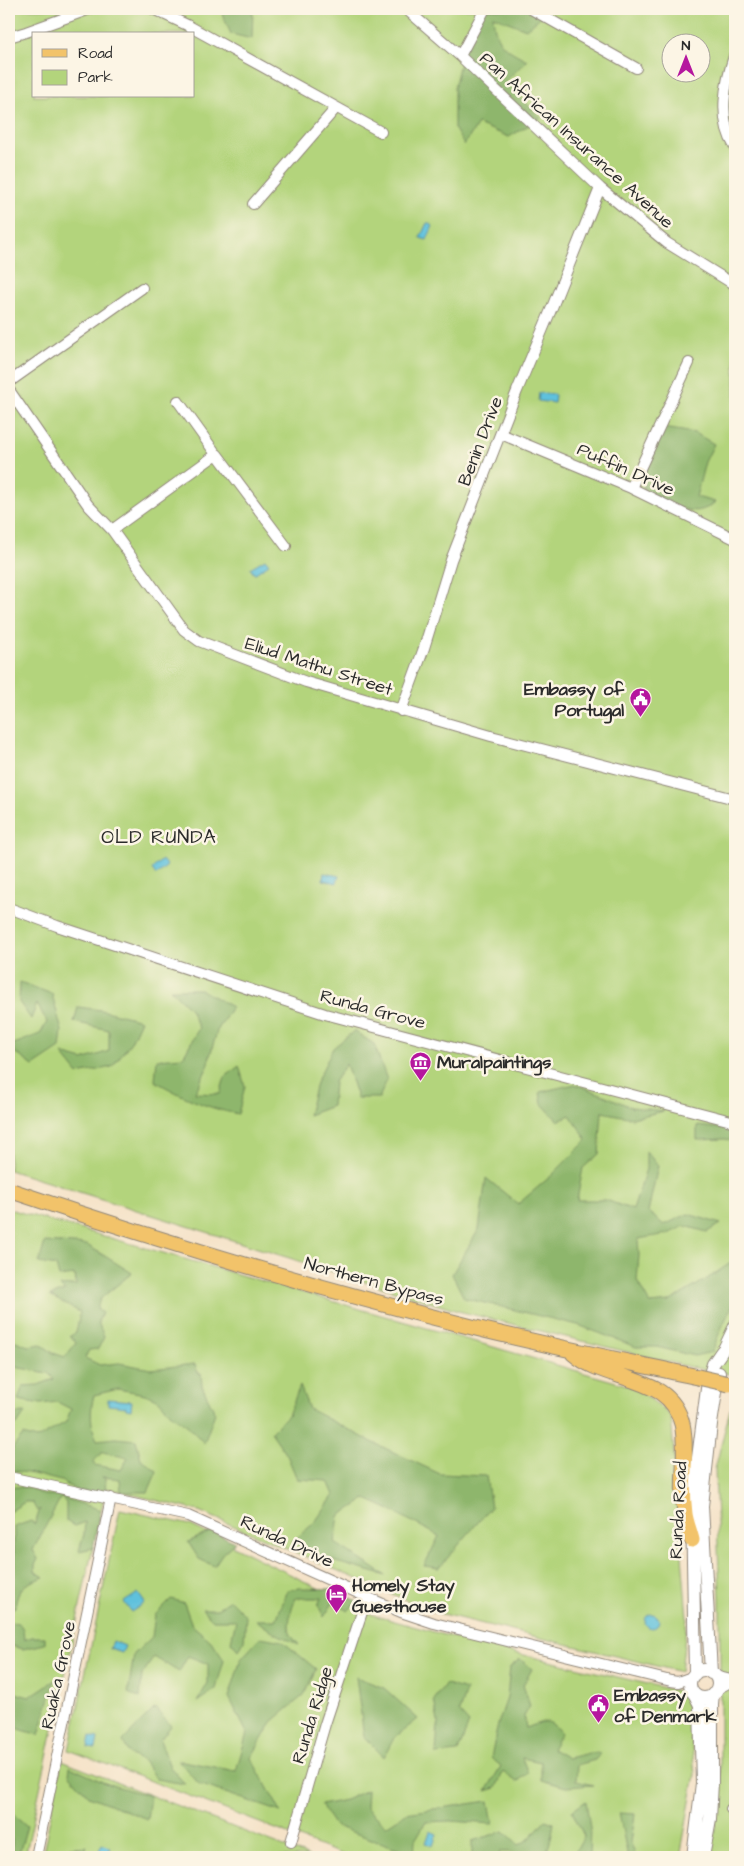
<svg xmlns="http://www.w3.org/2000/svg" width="744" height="1866" viewBox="0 0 744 1866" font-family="'Architects Daughter',sans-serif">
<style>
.green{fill:#b3d47c;stroke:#6f8054;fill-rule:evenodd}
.forest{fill:#8eb66c;stroke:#5c704c;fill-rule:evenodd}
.water{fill:#5fc1dd;stroke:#457684}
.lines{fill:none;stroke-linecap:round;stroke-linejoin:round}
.minor-casing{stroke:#908679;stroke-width:12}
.tertiary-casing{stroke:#908679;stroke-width:14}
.primary-casing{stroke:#908679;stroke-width:17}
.minor{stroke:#fff;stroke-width:10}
.tertiary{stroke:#fff;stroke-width:12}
.primary{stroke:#f2c36a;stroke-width:15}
.primary-bridge-casing{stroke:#908679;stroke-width:17;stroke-linecap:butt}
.primary-bridge{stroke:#f2c36a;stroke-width:15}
.labels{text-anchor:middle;stroke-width:5;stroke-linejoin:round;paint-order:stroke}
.street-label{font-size:18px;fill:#2b2b2b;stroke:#fcf5e5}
.poi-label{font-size:18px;font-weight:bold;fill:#2b2b2b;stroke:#fcf5e5;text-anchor:start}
.neighbourhood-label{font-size:19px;letter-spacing:1px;fill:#2b2b2b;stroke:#fcf5e5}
</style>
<rect width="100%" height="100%" fill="#fcf5e5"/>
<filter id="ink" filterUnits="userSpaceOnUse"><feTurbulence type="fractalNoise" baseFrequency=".02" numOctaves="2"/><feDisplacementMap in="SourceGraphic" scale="10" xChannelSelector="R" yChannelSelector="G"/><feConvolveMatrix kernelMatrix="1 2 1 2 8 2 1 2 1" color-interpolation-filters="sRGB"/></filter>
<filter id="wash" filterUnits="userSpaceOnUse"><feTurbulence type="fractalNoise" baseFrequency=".0096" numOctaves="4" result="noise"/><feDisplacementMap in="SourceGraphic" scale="20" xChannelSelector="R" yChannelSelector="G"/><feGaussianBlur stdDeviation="1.12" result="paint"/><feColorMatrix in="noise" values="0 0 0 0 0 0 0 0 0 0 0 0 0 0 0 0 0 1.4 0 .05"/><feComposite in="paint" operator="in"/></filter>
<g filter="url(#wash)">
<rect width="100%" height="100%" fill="#f5e2c7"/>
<path class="green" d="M9 9H735V1375L690 1367 458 1311 9 1170ZM34 34H194V96H34ZM672 42H702V72H672Z
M9 1209 637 1388 671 1416 687 1618 681 1672 434 1612 199 1511 106 1488 25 1857H9Z
M730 1409 735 1410V1857H711L720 1792V1599L715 1469Z
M120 1509 190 1525 373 1615 477 1644 686 1693 695 1774 680 1857H349L69 1750Z
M62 1761 310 1857H42Z"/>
<path class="forest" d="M220 9H253L252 39 231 34Z
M484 9H534L544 14 526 29 493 16C496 45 503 47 527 60L505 82 541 118 509 137 478 124 464 145 454 128V88L468 29Z
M663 428 695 433 714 444 705 462 696 497 715 502C694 523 665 501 643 490L648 460Z
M20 982 52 994 62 1031 60 1048 33 1066 9 1048V1046L40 1034 47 1022 37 1004 31 1019 19 1002Z
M170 989H200L232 1007 217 1031 206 1070 195 1093 220 1094 225 1077 239 1066 245 1086 238 1114C206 1108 183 1097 155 1081L157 1059 183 1057 199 1028 190 1009Z
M78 1007 101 1010 141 1020 131 1042 112 1067 78 1074 62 1054 83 1060 109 1051V1030L74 1022Z
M354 1031 374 1044 387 1080 379 1098H357L346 1064 334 1082 332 1106 308 1115 316 1083 333 1048Z
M575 1084 606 1096 631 1107 664 1111 632 1118 602 1112 599 1154 583 1168 577 1200H606L633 1210 646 1169V1151L658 1166 648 1212 664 1225 688 1214 721 1224 707 1232 685 1226 668 1234 638 1239 639 1255 637 1281 650 1304 669 1302 707 1279 732 1262 735 1257V1300L720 1331 712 1352 694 1356 657 1347H636L578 1325 464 1298 452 1274 479 1229 486 1178 518 1204 551 1176 587 1140 570 1115 558 1121 542 1104 540 1092Z
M697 1126 735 1130V1141L725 1139 697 1140Z
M45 1242 87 1245 132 1273 100 1299 97 1309 102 1313 98 1322 104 1337 98 1349 89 1350 85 1358 100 1365 119 1363 151 1369 195 1364 198 1373H201L202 1386 215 1413 204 1443 188 1426 171 1414 159 1400 145 1394 118 1389 94 1395C90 1410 90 1425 97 1440L115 1438 136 1440 141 1459 157 1471 148 1492H121L120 1479 102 1477 106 1478 105 1492 77 1491 61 1481 33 1474 9 1470V1453L23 1435 37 1439 66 1422 71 1409 57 1402 41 1404 18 1400 23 1386 38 1385 54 1379 48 1373 9 1366V1343L16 1341 28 1346 41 1344 53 1353 65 1357 76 1343 70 1336 76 1333 80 1312 50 1296 65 1291 59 1286 76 1285 75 1275 59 1277 56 1266 39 1263ZM103 1452 128 1458 121 1470 94 1465V1461Z
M300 1386 309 1409 372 1442 440 1474 486 1476 491 1507 439 1568 424 1566 439 1536 388 1509 366 1499 339 1516 335 1543 386 1576 336 1562 292 1542 315 1522 334 1495 328 1481 297 1479 287 1455 271 1432 288 1415Z
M25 1413 17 1425H9V1414Z
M9 1487H27L44 1495H62L61 1497 101 1510 93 1548 79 1551 84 1534 85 1522 74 1526 66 1521V1503L61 1497 33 1550 38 1559 35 1565V1571L44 1577C25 1584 19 1585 15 1607L9 1611V1581L14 1567V1527L31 1521 35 1524 40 1509 37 1511 32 1502H25L9 1512Z
M212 1531 235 1542 222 1554 214 1566 199 1559 188 1542Z
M300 1588 335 1589 357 1601 348 1611 333 1603 324 1617 318 1605 321 1598H296C292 1608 286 1624 291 1635 293 1638 297 1642 299 1645L271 1631 256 1620H276L288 1590Z
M171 1599 184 1603 192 1625 211 1641 224 1660 216 1689 197 1702 208 1683V1664L188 1656 179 1672 154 1657 142 1675 140 1698 128 1693 134 1654 152 1637 155 1615Z
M230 1600 246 1616 244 1641 239 1651 231 1642 236 1620H213L202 1609H216Z
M9 1622 19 1623 23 1629 24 1640 32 1637H45V1644L23 1649 9 1645Z
M261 1637 282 1641 316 1669 304 1695 272 1722 251 1758 281 1812 199 1784 178 1760 236 1771 247 1733 229 1697 241 1659Z
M520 1659 532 1669 523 1685 530 1706 524 1716 526 1728C544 1722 547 1716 561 1733L552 1749 568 1758 589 1753H601L595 1760 577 1765 576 1781 593 1785 566 1787 541 1780V1762L522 1758 528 1773 517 1782 503 1772 496 1788 486 1791 501 1766 491 1758 498 1724 507 1698 510 1667Z
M356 1677 384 1688 418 1719 394 1738 384 1757 364 1737Z
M55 1680 39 1735 9 1726V1691L29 1697Z
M446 1684 466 1690 459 1712 469 1723 458 1752 436 1754 438 1722 434 1700Z
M155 1708 171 1726 160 1740 170 1767 185 1784 156 1779 143 1761 129 1754 123 1741Z
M70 1767 105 1783 150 1796 147 1819 89 1796 69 1774Z
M367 1790 366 1808 386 1826 406 1813 489 1801 493 1824 450 1821 426 1822 415 1840 414 1857H411L402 1850 335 1826 321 1805 345 1800Z
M586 1801 590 1828 589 1857H572L584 1836 572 1811Z
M9 1810 27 1826 18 1857H12V1839L9 1842Z
M619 1813 635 1814 631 1843 636 1857H625L627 1853Z
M545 1820 554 1823 551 1839 545 1857H519L509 1852H500L498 1857H472V1841L504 1831 519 1845 529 1839Z
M87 1846 82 1857H58L62 1848Z"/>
<path class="water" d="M427 223 433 226 427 240 420 238Z
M539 393 555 395 554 403 538 401Z
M265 559 269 564 254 574 250 568Z
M162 860 167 866 156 875 152 869Z
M324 873 339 876 337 883 323 880Z
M108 1399 132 1401 131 1410 126 1409V1407L108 1405Z
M138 1593 145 1603 131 1612 124 1602Z
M645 1621a7 7 0 1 1 14 0a7 7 0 1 1-14 0Z
M113 1641 125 1646 122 1653 110 1649Z
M90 1736 98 1738 96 1749 88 1748Z
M430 1831 437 1834 433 1846 426 1843Z
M102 1844 110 1848 105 1857H96Z"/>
</g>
<g filter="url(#ink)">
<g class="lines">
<defs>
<path id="minor" d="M153 9 187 25 381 132
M406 9 460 56 600 188 667 243 735 285
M531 9 636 68
M9 37 26 32 90 9
M735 53C725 83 717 119 735 147
M460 56 485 9
M253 204 336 108
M9 382 142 288
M9 390 88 505 112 530 184 630 199 641 306 682 491 736 735 799
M178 401 216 454
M501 434 631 488 735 539
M631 488 689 363
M112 530 217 454 286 546
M401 711 424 648 451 560 517 391 553 305 600 188
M9 908 57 926 325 1014 735 1122
M722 1351 735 1324
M9 1477 188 1516 367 1597 401 1612 434 1623 671 1681 678 1682 692 1677
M715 1676 735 1681
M717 1689 732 1681
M731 1809 735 1810
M291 1842 325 1724 367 1597
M36 1857 111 1498"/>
<path id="tertiary" d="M690 1684a14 14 0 1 1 28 0a14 14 0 1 1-28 0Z
M711 1673 702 1506 711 1424 719 1373
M695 1674 692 1504 708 1381 713 1364 722 1351
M693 1857 702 1783 700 1705 695 1695
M703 1857 710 1819 712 1783V1704L713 1694"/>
<path id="primary" d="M9 1190C163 1242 318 1289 476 1328 549 1346 624 1361 698 1377
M573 1353C597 1374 632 1375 660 1392 687 1410 685 1439 684 1468 683 1483 683 1499 685 1514 686 1522 690 1531 692 1540"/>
</defs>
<use href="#minor" class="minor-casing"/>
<use href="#tertiary" class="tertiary-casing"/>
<use href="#primary" class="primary-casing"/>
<use href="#minor" class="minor"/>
<use href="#tertiary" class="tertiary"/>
<use href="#primary" class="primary"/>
<defs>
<path id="primary-bridge" d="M698 1377 729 1384"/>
</defs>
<use href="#primary-bridge" class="primary-bridge-casing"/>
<use href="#primary-bridge" class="primary-bridge"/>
</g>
</g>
<defs>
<symbol id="civic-pin" viewBox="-11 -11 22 30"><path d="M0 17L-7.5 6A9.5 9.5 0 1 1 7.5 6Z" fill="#b5179e" stroke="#fcf5e5"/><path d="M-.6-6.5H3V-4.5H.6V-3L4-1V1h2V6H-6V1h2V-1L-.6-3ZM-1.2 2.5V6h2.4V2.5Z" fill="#fff"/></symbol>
<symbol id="museum-pin" viewBox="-11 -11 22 30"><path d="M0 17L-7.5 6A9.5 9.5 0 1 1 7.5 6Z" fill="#b5179e" stroke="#fcf5e5"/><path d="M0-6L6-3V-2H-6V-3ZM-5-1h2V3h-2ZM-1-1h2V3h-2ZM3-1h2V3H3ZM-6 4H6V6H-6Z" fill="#fff"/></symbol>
<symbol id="hotel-pin" viewBox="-11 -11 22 30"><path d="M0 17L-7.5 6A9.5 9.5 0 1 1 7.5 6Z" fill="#b5179e" stroke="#fcf5e5"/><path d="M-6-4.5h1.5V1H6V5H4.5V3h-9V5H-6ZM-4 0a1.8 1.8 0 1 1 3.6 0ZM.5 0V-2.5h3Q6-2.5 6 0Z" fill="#fff"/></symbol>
</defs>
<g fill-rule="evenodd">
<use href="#civic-pin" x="628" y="686" width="25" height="34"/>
<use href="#museum-pin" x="408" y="1050" width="25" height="34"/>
<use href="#hotel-pin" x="324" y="1582" width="25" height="34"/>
<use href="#civic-pin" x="586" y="1692" width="25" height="34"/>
</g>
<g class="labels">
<g class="street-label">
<text transform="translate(577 140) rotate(42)" y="6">Pan African Insurance Avenue</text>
<text transform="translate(480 441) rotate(-69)" y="6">Benin Drive</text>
<text transform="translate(626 469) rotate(24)" y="6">Puffin Drive</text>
<text transform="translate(319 666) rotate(18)" y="6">Eliud Mathu Street</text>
<text transform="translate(373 1009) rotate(15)" y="6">Runda Grove</text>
<text transform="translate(374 1281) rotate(15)" y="6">Northern Bypass</text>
<text transform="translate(678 1510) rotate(-87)" y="6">Runda Road</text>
<text transform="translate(287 1541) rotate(25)" y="6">Runda Drive</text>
<text transform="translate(58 1675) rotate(-78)" y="6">Ruaka Grove</text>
<text transform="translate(312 1715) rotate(-73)" y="6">Runda Ridge</text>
</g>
<g class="poi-label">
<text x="624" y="695" text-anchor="end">Embassy of<tspan x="624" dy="21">Portugal</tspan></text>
<text x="437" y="1068">Muralpaintings</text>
<text x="352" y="1591">Homely Stay<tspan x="352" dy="21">Guesthouse</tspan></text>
<text x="614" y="1701">Embassy<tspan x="614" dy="21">of Denmark</tspan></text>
</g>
<g class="neighbourhood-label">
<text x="159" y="843">OLD RUNDA</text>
</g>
</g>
<rect width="744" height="1866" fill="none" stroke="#fcf5e5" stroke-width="30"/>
<rect x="32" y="32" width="162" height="65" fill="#fcf5e5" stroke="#a8a49b"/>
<rect x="42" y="49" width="25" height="8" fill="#f2c36a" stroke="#a8a49b"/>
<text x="78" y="58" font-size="15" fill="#2b2b2b">Road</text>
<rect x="42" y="70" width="25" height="15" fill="#b3d47c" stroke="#a8a49b"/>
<text x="78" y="82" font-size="15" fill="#2b2b2b">Park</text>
<g transform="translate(686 58)"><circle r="24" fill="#fcf5e5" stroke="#a8a49b"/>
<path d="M0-4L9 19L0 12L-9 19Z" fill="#b5179e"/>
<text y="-8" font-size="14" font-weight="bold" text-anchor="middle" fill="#2b2b2b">N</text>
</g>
</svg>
